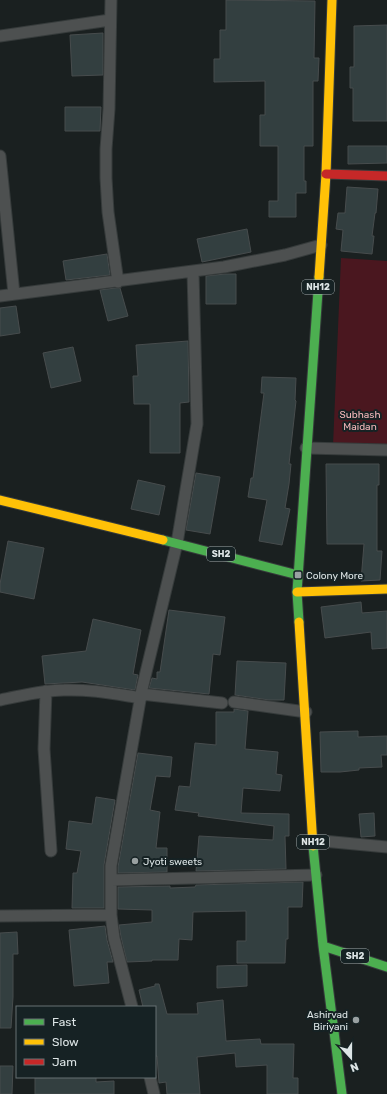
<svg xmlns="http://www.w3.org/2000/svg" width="387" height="1094" viewBox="0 0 387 1094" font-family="Rubik,sans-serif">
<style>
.green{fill:#4a171f}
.building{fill:#333f40;stroke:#474c4d}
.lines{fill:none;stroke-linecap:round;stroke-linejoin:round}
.street-casing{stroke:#363b3b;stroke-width:13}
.fast-casing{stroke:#363b3b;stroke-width:11}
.slow-casing{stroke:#363b3b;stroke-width:11}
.jam-casing{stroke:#363b3b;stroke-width:11}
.street{stroke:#4d5050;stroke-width:11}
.fast{stroke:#4caf50;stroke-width:9}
.slow{stroke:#ffc107;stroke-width:9}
.jam{stroke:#c62828;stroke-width:9}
.poi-dot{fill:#99a0a1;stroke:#162224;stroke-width:1.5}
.labels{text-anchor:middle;stroke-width:4;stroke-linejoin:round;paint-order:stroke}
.shield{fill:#162224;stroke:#a1aaac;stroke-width:1}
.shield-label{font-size:9px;font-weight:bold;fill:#dde5e6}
.park-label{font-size:10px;fill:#f5b8bb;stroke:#162224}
.poi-label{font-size:10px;fill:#dde5e6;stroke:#162224;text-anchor:start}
</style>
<rect width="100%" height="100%" fill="#1a2020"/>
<path class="green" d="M341 258 387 261V447L333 446Z"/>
<path class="building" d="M226 0 315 1 314 58H319L318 81H313V146H304V181H306V193H296V217H269V201H278V146H260V115H265V81L214 82V59H220V30H226Z
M387 25V121H353V88H350V67H354V26Z
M103 33V75L72 76 70 35Z
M65 107H101L100 131H65Z
M348 146H387V163L348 164Z
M347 187 378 189 376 213H375L372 236H374L372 254 341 251 343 230 336 229 338 213H345Z
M247 229 251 252 202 262 197 239Z
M107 254 110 275 66 280 63 261Z
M225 274H236V304H206V276Z
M115 288H120L128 316 108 321 100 290Z
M16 306 20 333 0 336V308Z
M188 341 189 402 180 403V453H150V404H134L133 376H138L136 345Z
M73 347 81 381 51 388 43 353Z
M262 377 296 378 295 400 296 401 289 464H291L289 484 285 508 290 509 282 545 259 541 267 500 248 497 251 478H253L264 393H261Z
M326 464H379V485H377V551H382L380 580 361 581 364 544H327Z
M196 473 220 477 210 534 186 530Z
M138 480 165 486 159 515 131 509Z
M8 541 44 548 34 599 0 592V584Z
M361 602 362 613 387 611V648L372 649 371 632 325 638 321 607Z
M169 610 225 617 220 655 213 654 209 694 149 688 152 678 157 679V672H160Z
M93 619 141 630 133 674 138 675 135 690 82 682 45 684 42 656 86 651Z
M237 661 286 663 284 700H269L235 695Z
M234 709 248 711 245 749 278 752 276 774 282 775 280 791 243 788 241 813 289 814V836H285L286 869 196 871 199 836 273 840 274 826 198 816 199 813 175 810 179 786 190 787 195 743 216 745V712H234Z
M358 731V737L387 736V755H381L382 767 359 768V770L340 772H321L320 732Z
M138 753 172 757 170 777 156 776 150 810 160 812 156 848H167V872L118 873V867Z
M96 797 115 800 104 865V908H72L73 873H77L81 851 66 849 69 821 92 824Z
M374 813 375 836 361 837 359 814Z
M303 882 302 907H288V939H286L285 963H237V941H246V911L193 912 192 940 179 939 178 960H152V961L127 962 121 937 119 925 152 922V910L118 909V887L170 886V888L195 887 196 885Z
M105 926 107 940 113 962H107L109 983 74 986 69 930Z
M17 932 18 954H13V997L11 1028H0V933Z
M247 965V986L217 988V966Z
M155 984H159L167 1014H198L197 1003 223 1000 226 1041 260 1039 261 1044H294L293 1078H298V1094H267V1065L236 1067 235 1053 197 1057 200 1094H167L166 1082 159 1083 157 1056H155V1007H143L139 990 155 986Z
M0 1066H13L12 1094H0Z
M79 1077H96V1082L114 1081V1094H35V1078Z"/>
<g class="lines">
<defs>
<path id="street" d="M111 0 109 109 106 149V178L108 212 118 282
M0 36 110 20
M0 156 14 294
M0 296 224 267 285 255 321 245
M306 448 387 450
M46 691 44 749 51 851
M141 694 222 703
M0 700C21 696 43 690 64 690 90 689 115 694 141 698
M234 702 306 712
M312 840 387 847
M111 880 316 875
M0 916 111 915
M132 1007 114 938 111 915V866L142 689 177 543 197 424 193 272
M150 1077 154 1094"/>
<path id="fast" d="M163 540 298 575
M299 622 297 592 319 277
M313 846 323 946 342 1094
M323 946 387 967"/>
<path id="slow" d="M319 277 326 174 332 0
M0 500 163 540
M297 592 387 589
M299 622 313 846"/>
<path id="jam" d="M326 174 387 176"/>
</defs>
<use href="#street" class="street-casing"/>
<use href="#fast" class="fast-casing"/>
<use href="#slow" class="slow-casing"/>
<use href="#jam" class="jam-casing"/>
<use href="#street" class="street"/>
<use href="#fast" class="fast"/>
<use href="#slow" class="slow"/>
<use href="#jam" class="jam"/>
</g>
<g class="poi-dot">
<rect x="294" y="571" width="8" height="8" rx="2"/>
<circle cx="135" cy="861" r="4"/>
<circle cx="356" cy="1020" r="4"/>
</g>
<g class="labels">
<g class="shield">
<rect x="302" y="280" width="32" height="14" rx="3"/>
<rect x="207" y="547" width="28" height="14" rx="3"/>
<rect x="297" y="835" width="32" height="14" rx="3"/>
<rect x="341" y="949" width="28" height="14" rx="3"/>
</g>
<g class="shield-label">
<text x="318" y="290">NH12</text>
<text x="221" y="557">SH2</text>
<text x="313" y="845">NH12</text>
<text x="355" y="959">SH2</text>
</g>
<g class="park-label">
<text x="360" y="418">Subhash<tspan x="360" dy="12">Maidan</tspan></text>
</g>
<g class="poi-label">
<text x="306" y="579">Colony More</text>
<text x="143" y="865">Jyoti sweets</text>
<text x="348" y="1018" text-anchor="end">Ashirvad<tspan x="348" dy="12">Biriyani</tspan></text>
</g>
</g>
<rect x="16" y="1006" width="140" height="72" fill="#162224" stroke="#667072"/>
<rect x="24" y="1019" width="20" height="6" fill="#4caf50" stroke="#667072"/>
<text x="52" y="1026" font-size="12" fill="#dde5e6">Fast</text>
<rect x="24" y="1039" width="20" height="6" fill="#ffc107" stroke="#667072"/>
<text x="52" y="1046" font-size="12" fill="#dde5e6">Slow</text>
<rect x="24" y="1059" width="20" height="6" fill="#c62828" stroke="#667072"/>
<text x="52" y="1066" font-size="12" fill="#dde5e6">Jam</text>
<g transform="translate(351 1058) rotate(159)" stroke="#162224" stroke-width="3" paint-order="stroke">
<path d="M0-3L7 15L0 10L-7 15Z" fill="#dde5e6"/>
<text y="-6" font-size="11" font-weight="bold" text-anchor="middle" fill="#dde5e6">N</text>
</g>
</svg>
